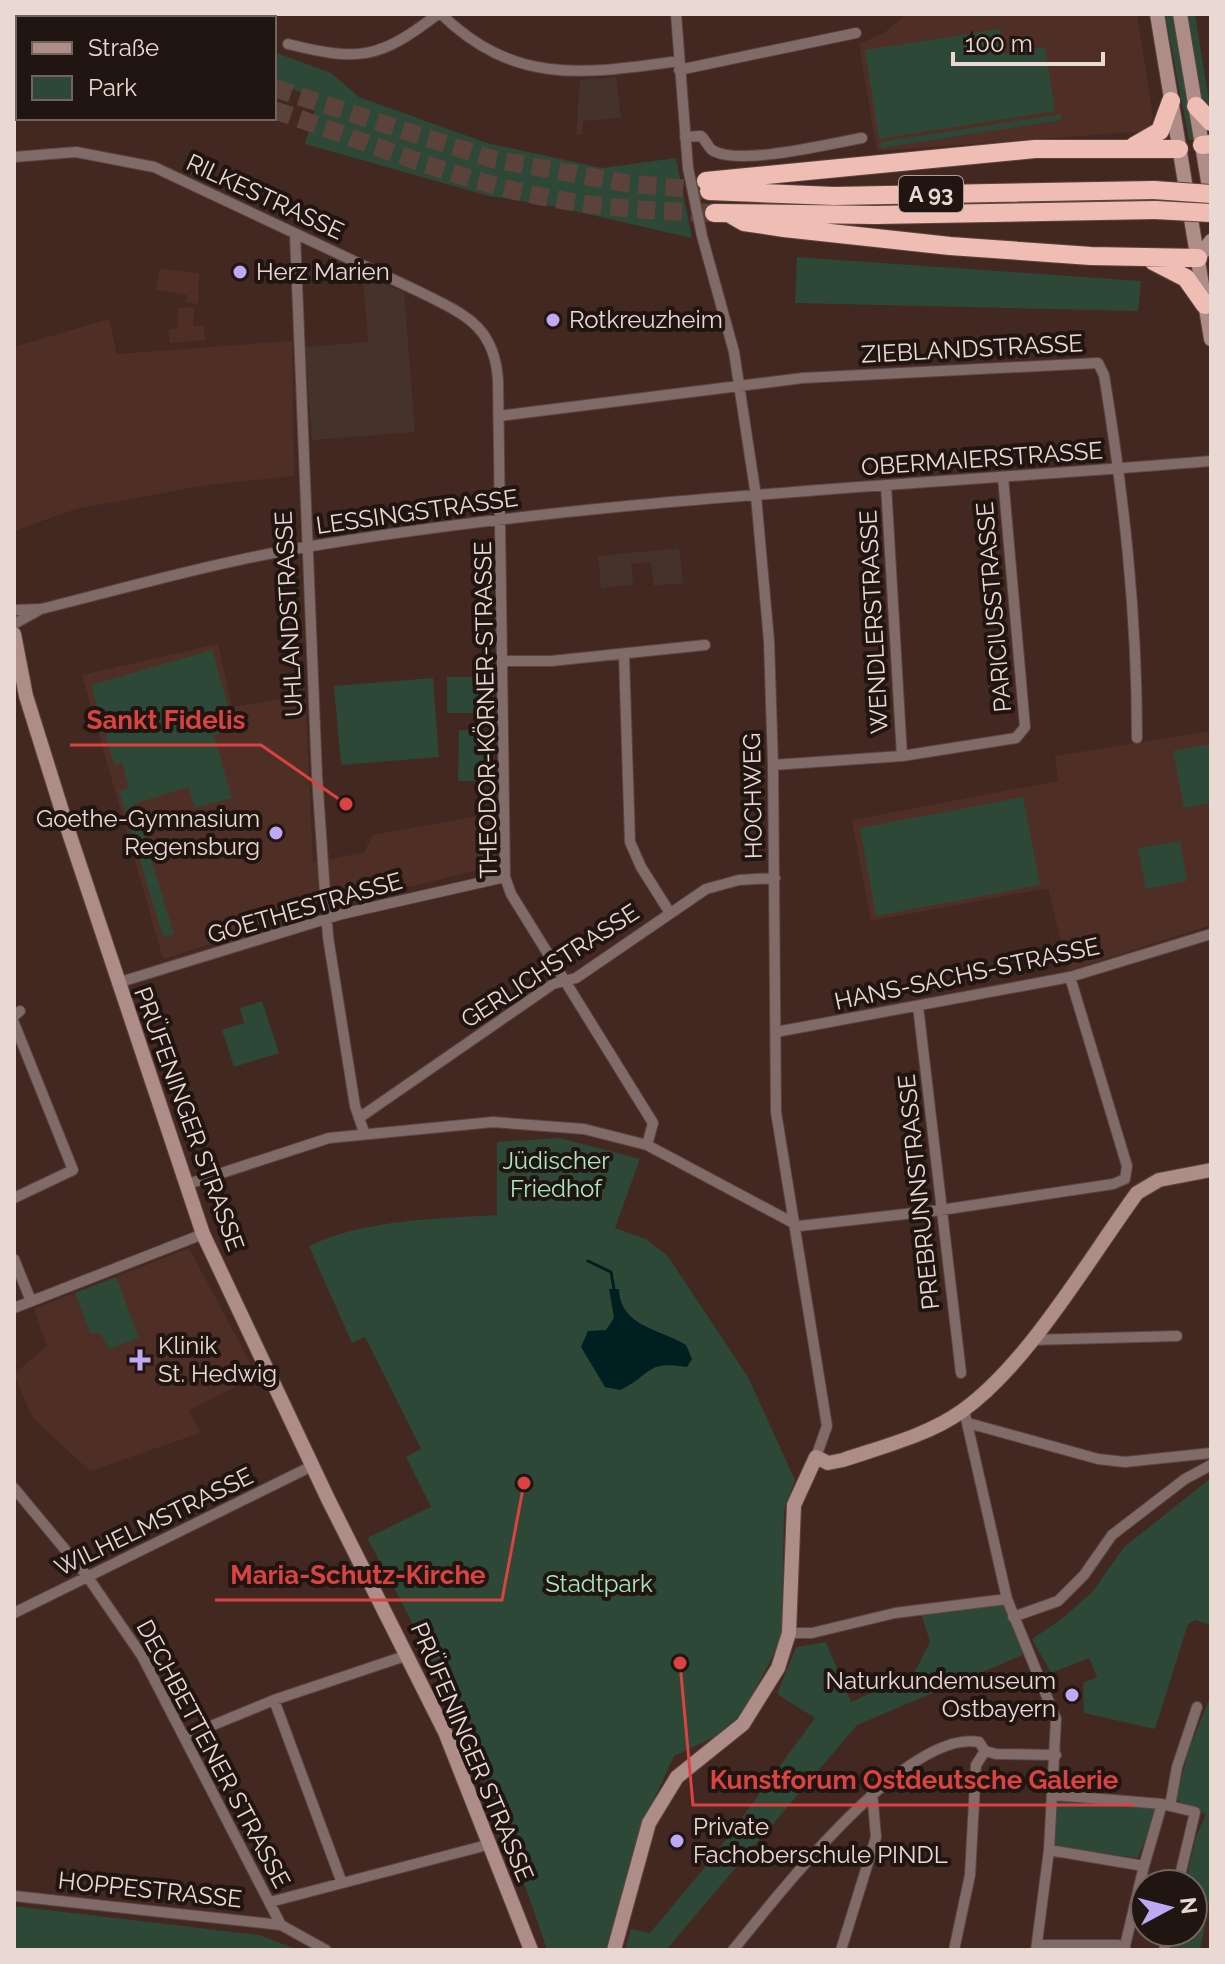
<svg xmlns="http://www.w3.org/2000/svg" width="1225" height="1964" viewBox="0 0 1225 1964" font-family="Raleway,sans-serif">
<style>
.industrial{fill:#45322b}
.built{fill:#4f2f25}
.green{fill:#2d4836}
.water{fill:#001f21}
.lines{fill:none;stroke-linecap:round;stroke-linejoin:round}
.stream{stroke:#001f21;stroke-width:3}
.highway-tunnel{stroke:#5b433b;stroke-width:18;stroke-dasharray:18 9;stroke-linecap:butt}
.street-casing{stroke:#5d443d;stroke-width:12}
.secondary-casing{stroke:#5d443d;stroke-width:16}
.highway-casing{stroke:#5d443d;stroke-width:20}
.street{stroke:#806b68;stroke-width:10}
.secondary{stroke:#ae8c87;stroke-width:14}
.highway{stroke:#f0bdb5;stroke-width:18}
.highway-bridge-casing{stroke:#5d443d;stroke-width:20;stroke-linecap:butt}
.highway-bridge{stroke:#f0bdb5;stroke-width:18}
.poi-dot{fill:#bea9f5;stroke:#201511;stroke-width:3}
.labels{text-anchor:middle;stroke-width:8;stroke-linejoin:round;paint-order:stroke}
.shield{fill:#201511;stroke:#ad9e99;stroke-width:2}
.shield-label{font-size:22px;font-weight:bold;fill:#ead9d3}
.street-label{font-size:24px;fill:#ead9d3;stroke:#201511}
.poi-label{font-size:24px;fill:#ead9d3;stroke:#201511;text-anchor:start}
.park-label{font-size:24px;fill:#a7e9bc;stroke:#201511}
.leader{fill:none;stroke:#d94342;stroke-width:3}
.callout-dot{fill:#d94342;stroke:#201511;stroke-width:3}
.callout-label{font-size:26px;text-anchor:middle;font-weight:bold;fill:#d94342;stroke:#201511;stroke-width:8;stroke-linejoin:round;paint-order:stroke}
</style>
<rect width="100%" height="100%" fill="#422820"/>
<path class="industrial" d="M616 77 621 118 583 121 582 134H576L580 80Z
M363 275 404 292 415 432 312 440 305 347 368 342Z
M679 548 683 583 654 586 651 562 631 564 633 585 601 588 598 556Z"/>
<path class="built" d="M906 14H1137L1153 117 1147 131 877 151 859 44 884 33Z
M160 268 199 274 198 304 186 302 187 295 156 290Z
M194 307 193 326H204L205 340 170 343 168 329 177 328 179 322 177 308Z
M109 319 117 354 292 341 294 476 207 485 76 509 14 531V347Z
M218 644 232 707 305 695 313 863 364 852 373 835 495 813V866L339 904 163 959 82 675Z
M1211 731V925L1068 971 1048 888 871 921 852 820 1058 781 1055 756Z
M189 1248 257 1376 189 1410 200 1433 90 1471 32 1417 14 1374 47 1346 34 1309Z"/>
<path class="green" d="M1165 14H1175L1196 139 1189 140Z
M1186 14H1195L1211 114 1201 96Z
M1000 29 1004 53 1045 47 1055 111 879 139 865 50Z
M274 52 331 73 359 97 487 143 602 168 676 158 692 238 552 206 489 196 305 144 318 98 274 83Z
M1061 114 1062 120 881 148 880 142Z
M797 257 1141 281 1138 311 795 303Z
M212 650 235 729 214 735 232 798 195 808 188 787 134 804 174 934 163 937 119 791 129 788 122 763 114 764 91 685Z
M447 677H494V713H447Z
M433 678 439 757 341 765 334 686Z
M459 730 494 731 493 781H458Z
M1211 744V803L1184 808 1173 751Z
M1023 797 1040 885 876 916 860 828Z
M1180 841 1187 881 1146 889 1138 848Z
M262 1001 279 1053 234 1067 222 1030 244 1023 240 1008Z
M560 1138 640 1159 615 1228 646 1239 667 1255 748 1377 795 1480 784 1510 782 1639 742 1714 714 1737 674 1756 645 1819 607 1950H547C500 1807 441 1670 367 1538L431 1507 406 1457 421 1449 365 1337 352 1343 309 1246C365 1219 437 1219 497 1215V1142Z
M116 1277 139 1338 109 1349 100 1333H90L75 1293Z
M1211 1478V1625L1195 1620 1188 1624 1155 1729 1084 1713 1083 1683 1097 1677 1089 1658 1051 1673 1032 1639 1063 1618 1093 1591 1124 1547Z
M1005 1602 1025 1654 857 1725 666 1950H625L631 1929 650 1933 710 1861 815 1718 777 1694 796 1647 826 1642 851 1702 914 1673 930 1642 921 1613Z
M1211 1695V1892L1200 1950H1169L1174 1932H1193V1884H1185L1196 1837 1206 1814 1176 1800 1188 1752Z
M1058 1799 1157 1808 1138 1858 1053 1847Z
M14 1906 259 1935 299 1950H14Z"/>
<path class="water" d="M609 1289H619C620 1327 661 1329 686 1345L692 1359 687 1367C645 1360 653 1374 620 1390L605 1387 581 1347 588 1331 606 1330 614 1318Z"/>
<g class="lines">
<path class="stream" d="M588 1261 611 1272 614 1289"/>
<path class="highway-tunnel" d="M55 14 67 18
M14 21 18 23
M274 88 492 159 625 183 709 191
M274 110C366 141 459 182 555 199 608 209 660 211 714 213"/>
<defs>
<path id="street" d="M441 14C515 86 585 74 679 61
M676 14 688 168 702 236 734 352 756 496 769 641 773 765 776 1112 827 1426 816 1457
M288 44C360 62 379 59 438 14
M679 70 856 33
M685 137 701 136C705 139 708 147 712 150 738 167 832 143 862 138
M14 157 76 152 154 167 422 293C466 315 495 327 498 381L505 877 511 894 653 1123 647 1145
M295 234 317 776 328 937 355 1106 364 1132
M499 416 803 378 1098 363 1104 375C1124 497 1137 613 1137 738
M886 485 902 756
M14 610 41 609C129 587 217 562 306 547 605 497 910 486 1211 461
M14 624 39 610
M624 655 630 842 641 867 670 913
M505 661H551L705 645
M773 765 902 756 1016 738 1025 727 1003 477
M117 983 342 914 505 877
M918 1006 961 1373
M14 1016 20 1011
M14 1023 73 1170 14 1198
M776 1032 1070 977 1211 934
M359 1118 553 984 576 978 706 889 739 880 775 878
M185 1185 329 1138 493 1122 584 1129 647 1145 799 1226 941 1210 1113 1184 1125 1179 1127 1166 1070 977
M14 1259 31 1301
M14 1308 203 1234
M1031 1340 1177 1336
M964 1410 1007 1599 1056 1719 1049 1850 1144 1866 1162 1804
M968 1423 1098 1459 1125 1462 1211 1453
M14 1488 87 1576 142 1656 281 1925 326 1950
M14 1613 312 1466
M1013 1617 1058 1601 1084 1575 1112 1535 1185 1479 1211 1465
M789 1633H812L895 1613 1007 1599
M274 1700 342 1883
M184 1737 274 1700 408 1655
M985 1751 996 1754 1056 1755
M1054 1795 1162 1804 1195 1812 1178 1884
M1170 1806 1177 1767 1197 1707
M14 1896 281 1925
M270 1902 491 1844
M1037 1945H1118L1126 1950
M733 1950C776 1898 906 1728 979 1742L985 1751
M841 1950 876 1837 872 1791
M954 1950 970 1875 976 1765 985 1751
M1036 1950 1049 1850
M1124 1950 1144 1866
M1164 1950 1168 1932"/>
<path id="secondary" d="M1157 14 1211 339
M1180 14 1211 199
M1198 258 1211 241
M14 634 26 696 67 827 203 1234 328 1499 445 1732 531 1950
M614 1950 649 1823 677 1777 743 1724 778 1668 789 1633 794 1505 816 1457 828 1463 843 1460C881 1447 929 1435 962 1411 1029 1363 1088 1260 1137 1193L1159 1180 1211 1170"/>
<path id="highway" d="M1196 106 1211 122
M1202 145 1211 144
M1134 146 1160 131 1171 101
M706 181 1035 149H1179
M709 191 834 196 1154 190
M714 213 875 215 1155 210
M730 214 744 222 784 228 950 246 1091 256 1198 258
M1153 261 1186 278 1205 305"/>
</defs>
<use href="#street" class="street-casing"/>
<use href="#secondary" class="secondary-casing"/>
<use href="#highway" class="highway-casing"/>
<use href="#street" class="street"/>
<use href="#secondary" class="secondary"/>
<use href="#highway" class="highway"/>
<defs>
<path id="highway-bridge" d="M1154 190 1211 194
M1155 210 1211 213"/>
</defs>
<use href="#highway-bridge" class="highway-bridge-casing"/>
<use href="#highway-bridge" class="highway-bridge"/>
</g>
<g class="poi-dot">
<circle cx="240" cy="272" r="8"/>
<circle cx="553" cy="320" r="8"/>
<circle cx="276" cy="833" r="8"/>
<path d="M136 1348h8v8h8v8h-8v8h-8v-8h-8v-8h8z"/>
<circle cx="1072" cy="1695" r="8"/>
<circle cx="677" cy="1841" r="8"/>
</g>
<g class="labels">
<rect class="shield" x="899" y="176" width="64" height="36" rx="6"/>
<g class="shield-label">
<text x="931" y="202">A 93</text>
</g>
<g class="street-label">
<text transform="translate(265 197) rotate(25)" y="8">RILKESTRASSE</text>
<text transform="translate(972 349) rotate(-3)" y="8">ZIEBLANDSTRASSE</text>
<text transform="translate(982 459) rotate(-4)" y="8">OBERMAIERSTRASSE</text>
<text transform="translate(417 512) rotate(-8)" y="8">LESSINGSTRASSE</text>
<text transform="translate(994 607) rotate(-95)" y="8">PARICIUSSTRASSE</text>
<text transform="translate(289 614) rotate(-93)" y="8">UHLANDSTRASSE</text>
<text transform="translate(874 622) rotate(-93)" y="8">WENDLERSTRASSE</text>
<text transform="translate(486 710) rotate(-91)" y="8">THEODOR-KÖRNER-STRASSE</text>
<text transform="translate(753 796) rotate(-91)" y="8">HOCHWEG</text>
<text transform="translate(305 908) rotate(-16)" y="8">GOETHESTRASSE</text>
<text transform="translate(550 966) rotate(-33)" y="8">GERLICHSTRASSE</text>
<text transform="translate(967 974) rotate(-12)" y="8">HANS-SACHS-STRASSE</text>
<text transform="translate(189 1119) rotate(70)" y="8">PRÜFENINGER STRASSE</text>
<text transform="translate(919 1192) rotate(-96)" y="8">PREBRUNNSTRASSE</text>
<text transform="translate(154 1522) rotate(-26)" y="8">WILHELMSTRASSE</text>
<text transform="translate(472 1752) rotate(67)" y="8">PRÜFENINGER STRASSE</text>
<text transform="translate(213 1754) rotate(62)" y="8">DECHBETTENER STRASSE</text>
<text transform="translate(150 1890) rotate(6)" y="8">HOPPESTRASSE</text>
</g>
<g class="poi-label">
<text x="256" y="280">Herz Marien</text>
<text x="569" y="328">Rotkreuzheim</text>
<text x="260" y="827" text-anchor="end">Goethe-Gymnasium<tspan x="260" dy="28">Regensburg</tspan></text>
<text x="158" y="1354">Klinik<tspan x="158" dy="28">St. Hedwig</tspan></text>
<text x="1056" y="1689" text-anchor="end">Naturkundemuseum<tspan x="1056" dy="28">Ostbayern</tspan></text>
<text x="693" y="1835">Private<tspan x="693" dy="28">Fachoberschule PINDL</tspan></text>
</g>
<g class="park-label">
<text x="556" y="1169">Jüdischer<tspan x="556" dy="28">Friedhof</tspan></text>
<text x="599" y="1592">Stadtpark</text>
</g>
</g>
<path class="leader" d="M346 804L261 745H70M524 1483L502 1600H215M680 1663L693 1805H1134"/>
<g class="callout-dot">
<circle cx="346" cy="804" r="8"/>
<circle cx="524" cy="1483" r="8"/>
<circle cx="680" cy="1663" r="8"/>
</g>
<g class="callout-label">
<text x="166" y="729">Sankt Fidelis</text>
<text x="358" y="1584">Maria-Schutz-Kirche</text>
<text x="914" y="1789">Kunstforum Ostdeutsche Galerie</text>
</g>
<rect width="1225" height="1964" fill="none" stroke="#ead9d3" stroke-width="32"/>
<rect x="16" y="16" width="260" height="104" fill="#201511" stroke="#71635f" stroke-width="2"/>
<rect x="32" y="42" width="40" height="12" fill="#ae8c87" stroke="#71635f" stroke-width="2"/>
<text x="88" y="56" font-size="24" fill="#ead9d3">Straße</text>
<rect x="32" y="76" width="40" height="24" fill="#2d4836" stroke="#71635f" stroke-width="2"/>
<text x="88" y="96" font-size="24" fill="#ead9d3">Park</text>
<g transform="translate(1169 1908) rotate(83)"><circle r="38" fill="#201511" stroke="#71635f" stroke-width="2"/>
<path d="M0-6L14 30L0 20L-14 30Z" fill="#bea9f5"/>
<text y="-12" font-size="22" font-weight="bold" text-anchor="middle" fill="#ead9d3">N</text>
</g>
<path d="M953 52v12h150v-12" fill="none" stroke="#ead9d3" stroke-width="4"/>
<text x="965" y="52" font-size="24" fill="#ead9d3" stroke="#201511" stroke-width="6" paint-order="stroke">100 m</text>
</svg>
